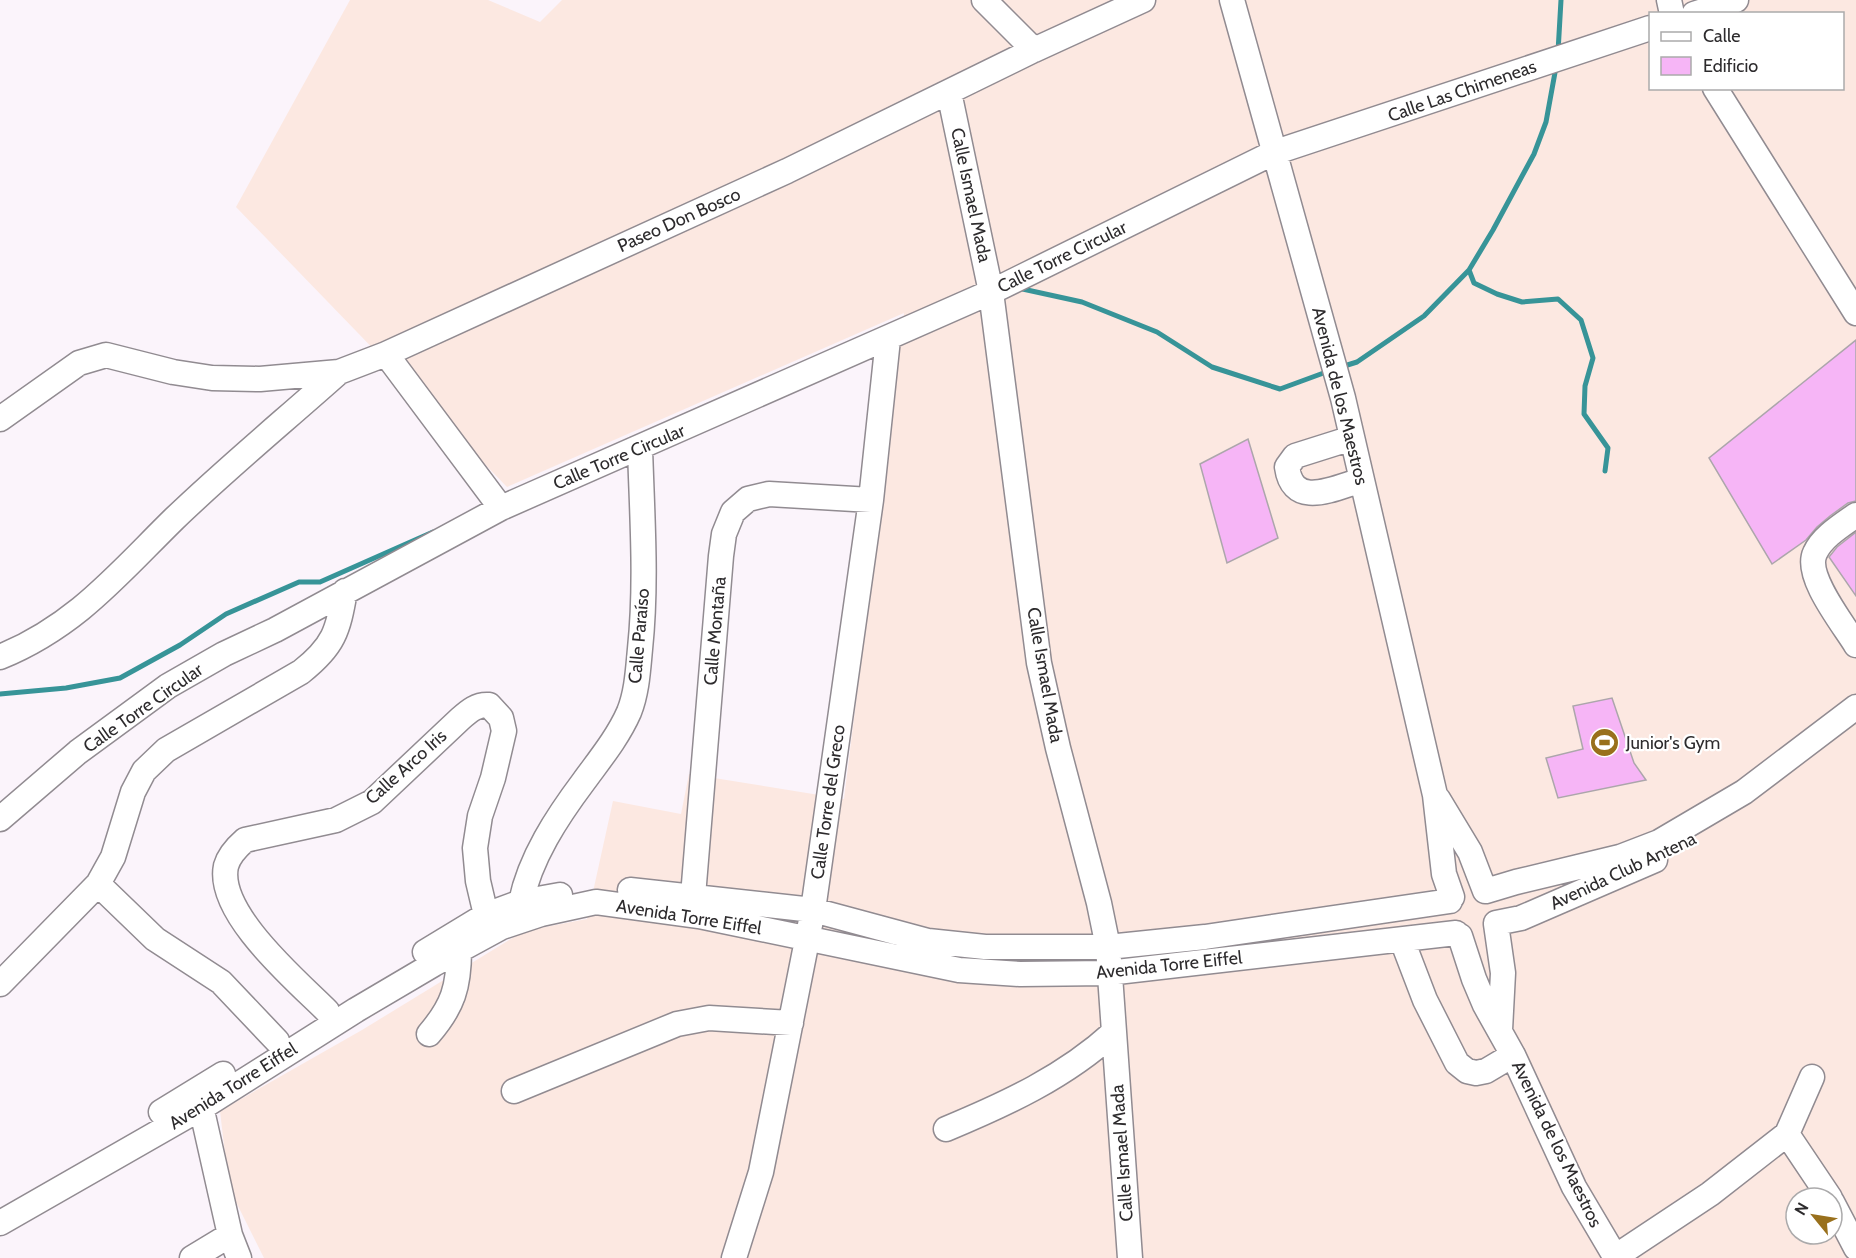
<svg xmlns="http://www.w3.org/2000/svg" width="1856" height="1258" viewBox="0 0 1856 1258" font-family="Cabin,sans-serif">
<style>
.commercial{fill:#fce8e1;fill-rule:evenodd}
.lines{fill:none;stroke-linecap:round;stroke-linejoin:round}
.stream{stroke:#379498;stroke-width:5}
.building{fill:#f6b5f6;stroke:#aca6ab;stroke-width:1.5}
.minor-casing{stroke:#918b91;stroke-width:27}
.minor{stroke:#fff;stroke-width:24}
.labels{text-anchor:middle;stroke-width:4.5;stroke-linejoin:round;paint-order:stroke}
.street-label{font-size:18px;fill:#2d2b2d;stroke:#fff}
.poi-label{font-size:18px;fill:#2d2b2d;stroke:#fff;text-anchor:start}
</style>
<rect width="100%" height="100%" fill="#fbf4fb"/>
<path class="commercial" d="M350 0H488L540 22 562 0H1856V1258H264L229 1188 220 1111 362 1030 524 931 587 919 613 801 681 814 689 774 844 799 904 313 507 487 236 207ZM1650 14H1842V88H1650ZM1796 1198H1832V1234H1796Z"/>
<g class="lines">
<path class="stream" d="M1558 52 1561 0
M1556 67 1546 122 1534 154 1493 230 1469 270 1474 283 1497 294 1522 302 1558 299 1581 320 1593 358 1585 386 1584 414 1608 448 1605 471
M1018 288 1082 302 1157 332 1212 367 1280 389 1329 371
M1341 367 1357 362 1424 316 1469 270
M0 694 66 688 120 678 180 645 226 614 299 582H320L433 532"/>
</g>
<path class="building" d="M1856 340V501L1848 503 1830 516 1817 527 1806 540 1772 564 1709 458Z
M1248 439 1278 538 1227 563 1200 464Z
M1856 532V596L1829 557 1837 547Z
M1612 698 1634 763 1646 780 1558 798 1546 758 1583 749 1573 706Z"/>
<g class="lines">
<defs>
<path id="minor" d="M984 0 1034 50
M1232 0 1343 398 1435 795 1444 874 1452 897
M1669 0 1672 14
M1694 14 1736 0
M1715 88 1856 313
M949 92 991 292 1039 663 1058 748 1099 903 1108 947 1130 1258
M0 419 79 363 106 355 173 372 212 378 260 379 339 372 386 354
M1352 438 1295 456 1287 467C1293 510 1334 488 1362 480
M501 508 386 354 787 171 1034 50 1143 0
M1856 515C1842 525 1822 537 1815 553 1804 576 1844 625 1856 645
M0 657C76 626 118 574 174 519 227 468 284 421 339 372
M1438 799 1470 852 1485 891
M0 819 78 752 168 686 224 654 275 630 501 508 991 292 1273 153 1650 28
M98 884 155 939 221 982 277 1041
M630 890 813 910 928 941 985 947H1108L1205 937 1450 901
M1486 891 1516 882 1620 857 1659 842 1744 792 1856 707
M693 896 721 556 724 534 733 512 748 499 769 494 871 500
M521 902C530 858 557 817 584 781 600 759 618 737 629 712 637 692 638 670 640 649 647 583 642 515 640 448
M1496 923 1521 918 1655 860
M1496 924 1503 973 1500 1030
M1460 936 1474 979 1485 1005 1513 1055 1574 1187 1616 1258
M1402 940 1425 1000 1457 1063 1467 1071 1476 1073 1486 1071 1513 1055
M425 952 486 915 521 902 560 895
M0 984 98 884 113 857 133 792 144 771 166 750 301 672C334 646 338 631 345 591
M327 1011C297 981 216 913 226 866 229 855 237 847 245 840L336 820 372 802 460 719C469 711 477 704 489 705L501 718 504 731 493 778 480 816 475 848 478 881 486 915
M429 1034C453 1006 459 987 459 950
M514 1091 677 1024 709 1018 791 1023
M198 1093 230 1235 239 1258
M161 1112 223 1074
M946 1129C1006 1104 1065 1077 1114 1032
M1787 1134 1830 1198
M1832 1202 1856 1248
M0 1223 201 1108 356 1010 434 964 502 927 541 914 596 902 699 916 959 970 1020 974 1108 973 1456 933
M1615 1257 1710 1194 1787 1134 1812 1077
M192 1258 230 1235
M734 1258 761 1172 813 910 871 500 888 339"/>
</defs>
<use href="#minor" class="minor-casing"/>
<use href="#minor" class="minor"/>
</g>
<defs>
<symbol id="stadium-disc" viewBox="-11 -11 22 22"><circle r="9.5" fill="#99701c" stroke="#fff"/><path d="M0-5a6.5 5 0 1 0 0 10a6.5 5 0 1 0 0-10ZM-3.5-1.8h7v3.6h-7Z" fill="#fff"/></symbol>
</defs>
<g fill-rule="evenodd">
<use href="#stadium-disc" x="1588" y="726" width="33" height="33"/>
</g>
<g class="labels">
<g class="street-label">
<text transform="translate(1462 91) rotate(-19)" y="6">Calle Las Chimeneas</text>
<text transform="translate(971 195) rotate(78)" y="6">Calle Ismael Mada</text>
<text transform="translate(679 220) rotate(-24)" y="6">Paseo Don Bosco</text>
<text transform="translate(1062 257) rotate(-26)" y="6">Calle Torre Circular</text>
<text transform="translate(1340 396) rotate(76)" y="6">Avenida de los Maestros</text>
<text transform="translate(619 457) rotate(-23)" y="6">Calle Torre Circular</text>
<text transform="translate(715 631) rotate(-85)" y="6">Calle Montaña</text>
<text transform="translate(639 636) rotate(-85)" y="6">Calle Paraíso</text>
<text transform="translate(1045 675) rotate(80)" y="6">Calle Ismael Mada</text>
<text transform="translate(143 708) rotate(-35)" y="6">Calle Torre Circular</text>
<text transform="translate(406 767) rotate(-42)" y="6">Calle Arco Iris</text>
<text transform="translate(828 802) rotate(-82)" y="6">Calle Torre del Greco</text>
<text transform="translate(1623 871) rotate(-25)" y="6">Avenida Club Antena</text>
<text transform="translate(689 917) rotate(9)" y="6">Avenida Torre Eiffel</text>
<text transform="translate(1169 965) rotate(-6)" y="6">Avenida Torre Eiffel</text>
<text transform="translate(233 1086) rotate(-32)" y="6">Avenida Torre Eiffel</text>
<text transform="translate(1557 1144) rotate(64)" y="6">Avenida de los Maestros</text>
<text transform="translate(1122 1153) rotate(-94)" y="6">Calle Ismael Mada</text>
</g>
<g class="poi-label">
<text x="1626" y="749">Junior's Gym</text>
</g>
</g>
<rect x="1649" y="12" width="195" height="78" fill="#ffffff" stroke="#abaaab" stroke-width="1.5"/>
<rect x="1661" y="32" width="30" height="9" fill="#ffffff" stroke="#abaaab" stroke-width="1.5"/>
<text x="1703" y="42" font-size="18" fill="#2d2b2d">Calle</text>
<rect x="1661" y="57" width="30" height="18" fill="#f6b5f6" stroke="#abaaab" stroke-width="1.5"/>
<text x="1703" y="72" font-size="18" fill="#2d2b2d">Edificio</text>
<g transform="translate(1814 1216) rotate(300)"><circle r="28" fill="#ffffff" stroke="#abaaab" stroke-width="1.5"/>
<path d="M0-4.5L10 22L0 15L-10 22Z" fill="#99701c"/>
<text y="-9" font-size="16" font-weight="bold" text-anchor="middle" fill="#2d2b2d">N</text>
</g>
</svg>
